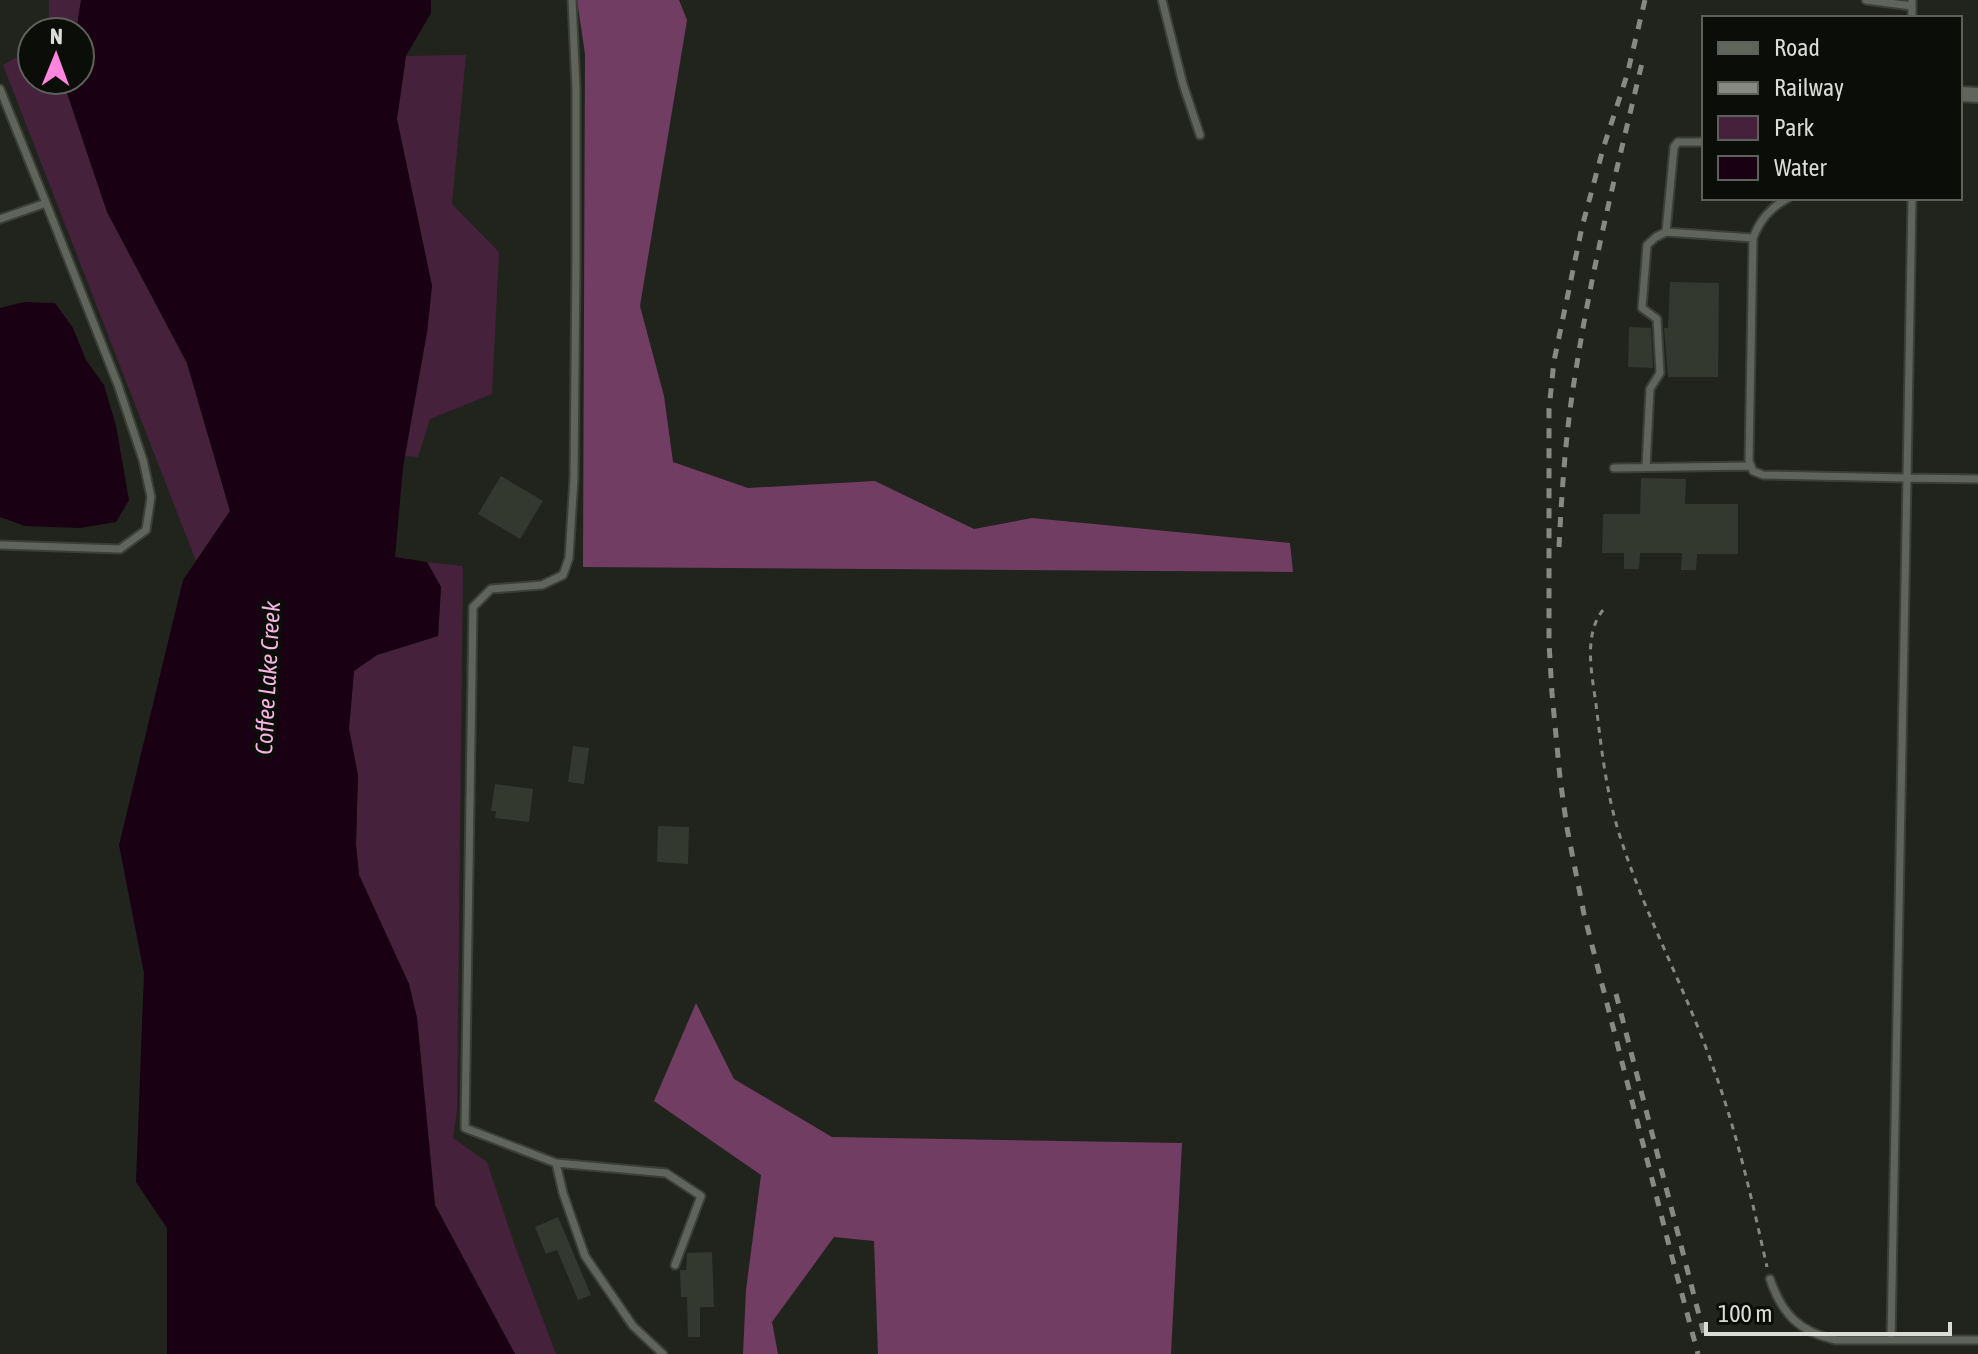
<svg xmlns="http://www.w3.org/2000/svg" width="1978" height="1354" viewBox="0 0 1978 1354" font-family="'Asap Condensed',sans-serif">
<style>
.green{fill:#45213b}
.forest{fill:#723d63}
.water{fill:#190013}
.building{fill:#343930}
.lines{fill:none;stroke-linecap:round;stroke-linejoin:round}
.service-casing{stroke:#3c3f38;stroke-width:11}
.minor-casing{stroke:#3c3f38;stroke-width:18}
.path{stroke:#848881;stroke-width:3;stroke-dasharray:6 6;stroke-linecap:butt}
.service{stroke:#60655b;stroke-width:7}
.minor{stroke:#60655b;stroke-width:14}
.rail{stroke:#868a83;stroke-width:5;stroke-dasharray:10 10;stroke-linecap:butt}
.labels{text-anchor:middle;stroke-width:8;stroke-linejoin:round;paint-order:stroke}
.water-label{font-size:24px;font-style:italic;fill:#f6b4e2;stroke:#0b0d09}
</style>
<rect width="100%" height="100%" fill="#20241c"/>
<path class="green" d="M49 0H81L76 32H49Z
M32 49V80H68L66 90 107 212 187 363 230 511 196 561 3 65Z
M466 55 452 204 499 252 492 394 430 419 418 457 405 456 427 332 432 286 397 119 406 56Z
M427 562 463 566 457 1110 453 1138 487 1162 515 1246 556 1354H515L435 1205 417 1018 409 984 359 875 356 844 358 775 349 729 354 670 377 655 438 636 441 587Z"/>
<path class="forest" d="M577 0H679L687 20 640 306 664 396 673 462 748 488 875 481 974 529 1032 518 1290 543 1293 572 583 567 585 54Z
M696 1003 734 1079 832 1137 1182 1143 1171 1354H878L874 1241 834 1237 772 1322 778 1354H743L746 1290 761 1175 654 1101Z"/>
<path class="water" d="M81 0H431V13L406 56 397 119 432 286 427 332 403 467 395 557 427 562 441 587 438 636 377 655 354 671 349 729 358 775 356 844 359 875 409 984 417 1018 435 1205 515 1354H167V1228L136 1182 144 973 119 845 183 580 230 511 187 363 107 212 66 90 68 80H80V32H76Z
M24 302 55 303 73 328 86 360 104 385 116 426 129 500 116 522 80 528 25 526 0 517V308Z"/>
<path class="building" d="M1670 282 1719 283 1718 377H1668L1664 328H1668Z
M1629 327 1651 328 1653 368 1628 367Z
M501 476 543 501 520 539 478 514Z
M1641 478 1686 479 1685 504H1738V554H1697L1696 570H1681L1682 553H1640L1639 569H1624V553H1602L1603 514H1640Z
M573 746 589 748 584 784 568 782Z
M495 784 533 789 529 822 495 818 496 811H491Z
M658 826 689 827 688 864 657 862Z
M558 1217 591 1295 578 1300 557 1250 546 1254 535 1227Z
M712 1252 714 1307H700V1337H688L687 1297H681L680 1270H686L687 1253Z"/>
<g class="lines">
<defs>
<path id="service" d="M572 0 576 88V259L574 478 569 558 563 575 542 585 491 589 473 607 465 1128 556 1163 666 1173 701 1196 675 1265
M1162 0 1183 84 1200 135
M1866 0 1912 6
M1912 0V18
M0 89 46 203
M1704 142H1678L1674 147 1666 232 1753 238
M1788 198C1770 208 1760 220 1753 238L1749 461 1753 471 1763 475 1907 478 1912 198
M0 219 46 203 118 385 143 460 151 497 146 530 120 549 0 545
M1646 467 1650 389 1660 373 1657 319 1642 308 1647 245 1656 237 1666 232
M1614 468 1751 466
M556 1163 563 1193 585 1256 633 1326 663 1354
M1770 1279C1782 1314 1799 1332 1836 1340H1978
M1891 1339 1907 478 1978 479"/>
<path id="minor" d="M1960 94 1978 95"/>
</defs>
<use href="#service" class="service-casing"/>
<use href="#minor" class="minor-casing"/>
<path class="path" d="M1603 610C1583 635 1592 675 1596 704 1601 746 1606 790 1618 830 1643 912 1685 987 1713 1067 1737 1132 1752 1200 1767 1267"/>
<use href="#service" class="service"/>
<use href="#minor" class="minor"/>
<path class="rail" d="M1645 0 1627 75 1603 149 1582 227 1554 361 1549 409V643L1552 693 1560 778 1567 828 1584 914 1672 1257 1698 1354
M1559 547C1562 488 1566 428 1576 370 1592 266 1618 165 1642 63
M1616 994 1706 1342"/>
</g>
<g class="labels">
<g class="water-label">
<text transform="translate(268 678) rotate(-87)" y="8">Coffee Lake Creek</text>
</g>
</g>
<rect x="1702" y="16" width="260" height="184" fill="#0b0d09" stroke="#5e605b" stroke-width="2"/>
<rect x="1718" y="42" width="40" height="12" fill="#60655b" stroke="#5e605b" stroke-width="2"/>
<text x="1774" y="56" font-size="24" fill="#daddd7">Road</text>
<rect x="1718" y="82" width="40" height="12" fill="#868a83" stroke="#5e605b" stroke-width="2"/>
<text x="1774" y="96" font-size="24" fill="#daddd7">Railway</text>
<rect x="1718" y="116" width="40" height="24" fill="#45213b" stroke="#5e605b" stroke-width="2"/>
<text x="1774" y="136" font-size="24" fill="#daddd7">Park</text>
<rect x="1718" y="156" width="40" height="24" fill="#190013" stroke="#5e605b" stroke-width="2"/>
<text x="1774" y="176" font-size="24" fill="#daddd7">Water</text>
<g transform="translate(56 56) rotate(1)"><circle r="38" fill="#0b0d09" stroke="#5e605b" stroke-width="2"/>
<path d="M0-6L14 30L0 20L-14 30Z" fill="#ff85df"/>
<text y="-12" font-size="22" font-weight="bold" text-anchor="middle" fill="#daddd7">N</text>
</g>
<path d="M1706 1322v12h244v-12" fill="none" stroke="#daddd7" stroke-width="4"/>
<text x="1718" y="1322" font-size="24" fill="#daddd7" stroke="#0b0d09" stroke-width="6" paint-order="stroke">100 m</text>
</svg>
